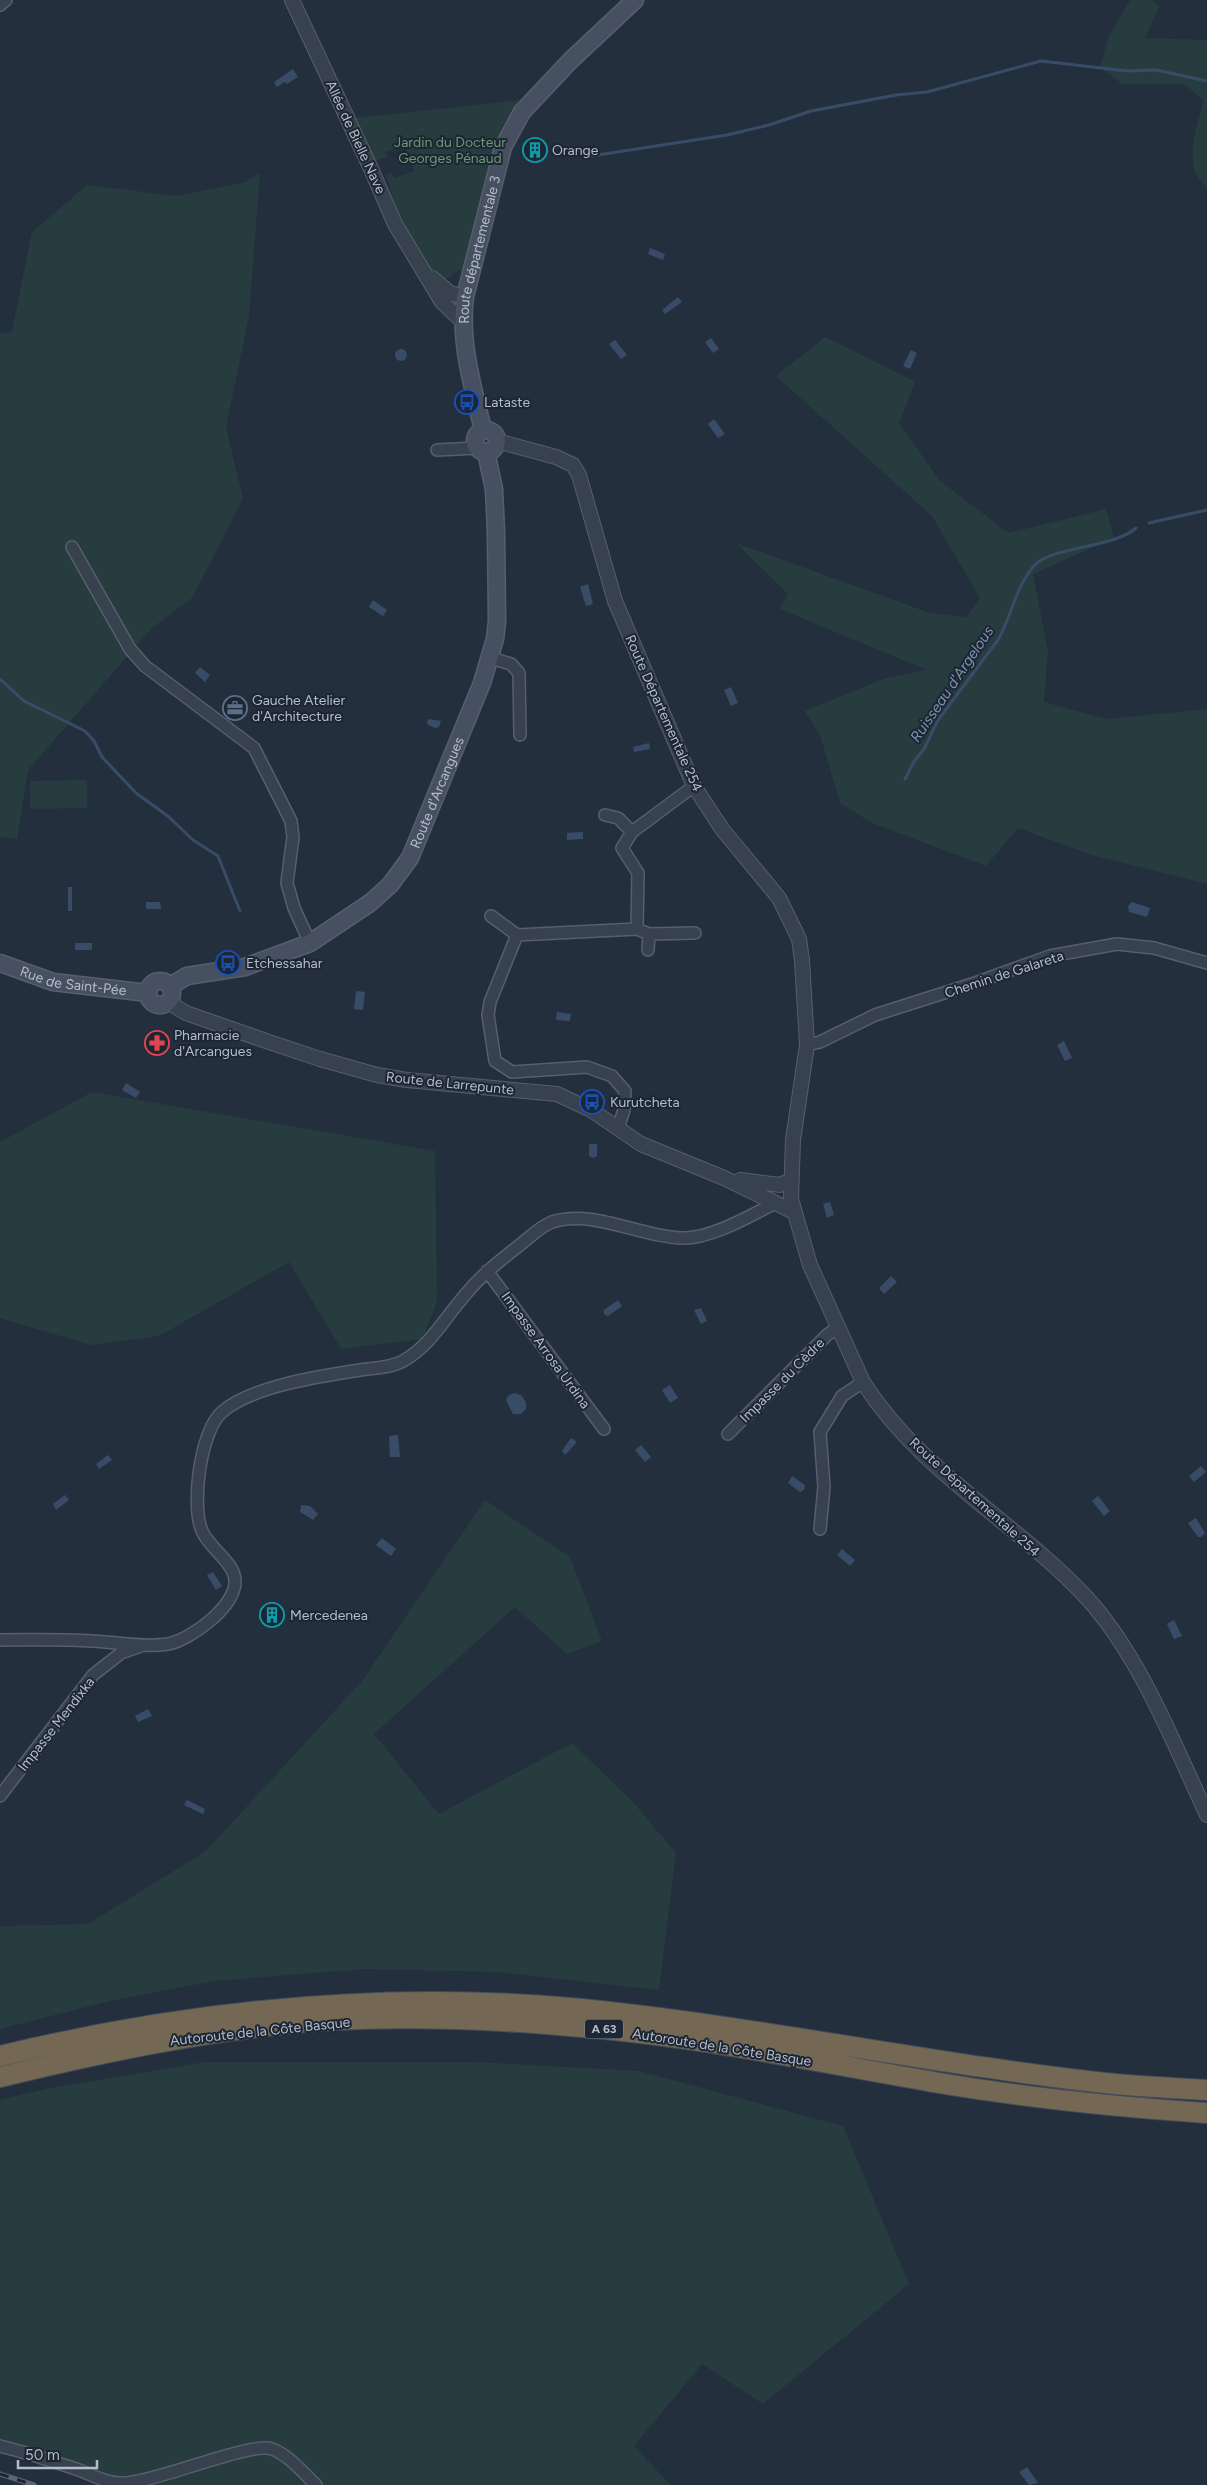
<svg xmlns="http://www.w3.org/2000/svg" width="1207" height="2485" viewBox="0 0 1207 2485" font-family="Figtree,sans-serif">
<style>
.green{fill:#263c3f}
.water{fill:#394c67}
.lines{fill:none;stroke-linecap:round;stroke-linejoin:round}
.stream{stroke:#394c67;stroke-width:3}
.minor-casing{stroke:#565f6c;stroke-width:14}
.tertiary-casing{stroke:#565f6c;stroke-width:16}
.secondary-casing{stroke:#565f6c;stroke-width:19}
.motorway-casing{stroke:#434c59;stroke-width:22}
.minor{stroke:#38414e;stroke-width:11}
.tertiary{stroke:#38414e;stroke-width:14}
.secondary{stroke:#465061;stroke-width:16}
.motorway{stroke:#746855;stroke-width:20}
.rail-casing{stroke:#5a6575;stroke-width:5}
.rail{stroke:#1d2633;stroke-width:3;stroke-dasharray:9;stroke-linecap:butt}
.labels{text-anchor:middle;stroke-width:4;stroke-linejoin:round;paint-order:stroke}
.shield{fill:#1d2633;stroke:#878f9c;stroke-width:1}
.shield-label{font-size:12px;font-weight:bold;fill:#b4bcc9}
.street-label{font-size:14px;fill:#b4bcc9;stroke:#1d2633}
.park-label{font-size:14px;fill:#6b9a76;stroke:#1d2633}
.poi-label{font-size:14px;fill:#b4bcc9;stroke:#1d2633;text-anchor:start}
.water-label{font-size:15px;font-style:italic;fill:#7c92b1;stroke:#1d2633}
</style>
<rect width="100%" height="100%" fill="#242f3e"/>
<path class="green" d="M1130 0H1152L1159 7 1145 38 1207 40V187C1180 167 1198 127 1203 100L1184 84H1122L1100 67 1109 36Z
M521 100 510 114 497 136 473 236 463 270H459L445 280 432 273 427 266 396 209 386 175 392 173 395 178 414 171 405 145 385 152 387 157 375 161 355 118Z
M260 173 249 316 226 427 243 499 192 598 152 628 28 770 17 839 0 837V334L12 332 32 232 87 185 177 196 245 182Z
M825 337 915 382 899 423 940 481 1009 533 1106 509 1114 538 1033 574 1048 651 1044 702 1106 719 1207 709V884L1092 855 1018 828 986 866 872 823 840 803 820 735 805 711 886 678 927 670 780 609 788 594 736 543 930 613 967 617 980 598 932 516 776 376Z
M87 780V808L30 809V781Z
M92 1092 435 1151 437 1301 423 1339 341 1349 289 1262 159 1336 91 1345 0 1318V1142Z
M485 1500 570 1557 602 1641 567 1654 515 1607 374 1734 439 1814 572 1743 633 1802 676 1853 659 1990 499 1972 365 1969 214 1981 110 2001 0 2029V1926L88 1924 206 1851 362 1681Z
M205 2062H475L639 2071 843 2126 909 2284 763 2404 702 2364 634 2446 671 2485H131L0 2444V2100L46 2089Z"/>
<path class="water" d="M293 69 298 77 287 84 285 82 277 87 274 82Z
M650 248 665 254 663 260 648 254Z
M678 297 682 302 665 314 662 310Z
M711 338 719 349 713 353 705 342Z
M615 340 627 355 621 359 609 344Z
M395 355a6 6 0 1 1 12 0a6 6 0 1 1-12 0Z
M911 350 917 353 910 369 903 366Z
M714 419 725 434 718 438 708 424Z
M588 584 593 604 586 606 580 587Z
M373 600 387 610 383 616 369 607Z
M200 667 210 675 205 682 195 673Z
M731 687 738 703 731 706 724 690Z
M428 719 441 721 439 727 435 728 427 724Z
M649 743 650 749 634 752 633 747Z
M583 832V839L567 840V833Z
M68 887H72V911H68Z
M146 902H160L161 909H146Z
M1132 902 1150 908 1147 917 1129 912 1128 906Z
M75 943H92V950H75Z
M356 991 365 992 363 1010 354 1009Z
M557 1012 571 1014 570 1021 556 1020Z
M1064 1041 1072 1058 1065 1061 1057 1045Z
M126 1083 140 1092 136 1098 122 1090Z
M589 1144H597V1156L593 1158 589 1156Z
M830 1202 834 1215 827 1218 823 1204Z
M891 1276 897 1282 884 1294 879 1288Z
M618 1300 622 1306 608 1316 604 1314V1310Z
M701 1308 707 1321 701 1324 694 1310Z
M670 1385 678 1398 670 1403 662 1390Z
M514 1393 521 1395 526 1402V1409L521 1414H513L506 1400 508 1396Z
M398 1435 400 1457H390L389 1436Z
M571 1438 577 1442 565 1455 562 1451Z
M641 1445 651 1457 645 1462 635 1450Z
M108 1455 112 1460 99 1469 96 1464Z
M1201 1466 1206 1472 1194 1482 1189 1476Z
M792 1476 805 1485 804 1490 800 1492 788 1483Z
M65 1495 69 1500 56 1510 53 1504Z
M1098 1496 1110 1511 1104 1516 1092 1501Z
M301 1505 310 1506 318 1514 313 1520 300 1512Z
M1196 1518 1205 1533 1201 1537H1198L1188 1523Z
M382 1538 396 1549 391 1556 376 1545Z
M842 1549 855 1560 850 1566 837 1555Z
M213 1572 222 1586 216 1590 207 1575Z
M1174 1620 1182 1636 1174 1639 1167 1624Z
M148 1709 152 1716 138 1722 135 1716Z
M187 1800 205 1809 203 1814 184 1805Z
M1027 2467 1038 2483 1029 2485 1019 2472Z"/>
<g class="lines">
<path class="stream" d="M585 157 727 135 769 125 811 111 896 95 927 92 1041 61 1127 71 1156 70 1207 81
M1149 523 1207 510
M0 679 24 701 85 731 94 741 102 757 136 793 169 817 193 840 218 856 240 911
M905 779 913 763 924 749 938 720 998 640C1012 615 1015 589 1033 567 1049 546 1112 549 1136 528"/>
<defs>
<path id="minor" d="M0 5 6 0
M437 450 477 448
M72 547 130 649 145 666 254 748 291 821 293 837 287 883 294 908 310 943
M491 658 511 664 519 673 520 735
M605 815 618 818 632 832
M491 916 517 935 637 929 649 934 695 933
M637 929 638 873 622 848 632 832 694 786
M517 935 490 1002 488 1015 495 1061 512 1072 587 1067 612 1076 625 1091 624 1110 618 1128
M648 950 649 934
M807 1045 820 1042 875 1015 972 984 1050 956 1117 944 1154 948 1207 963
M487 1271 604 1429
M728 1434 827 1335 837 1328
M820 1529 824 1487 820 1432 842 1396 863 1382
M0 1640C31 1640 62 1639 92 1641 116 1642 144 1648 168 1644 191 1640 243 1602 234 1575 230 1560 208 1546 202 1531 191 1506 200 1431 222 1412 252 1386 321 1376 360 1370 373 1368 391 1368 403 1361 431 1345 444 1319 465 1295 481 1275 501 1260 521 1244 530 1237 541 1226 552 1222 593 1209 638 1236 680 1238 709 1240 750 1216 775 1203
M0 1796 93 1675 121 1653 141 1646
M0 2446C25 2452 49 2460 73 2468 90 2473 105 2484 124 2483 157 2482 252 2441 272 2449 289 2455 303 2473 316 2485"/>
<path id="tertiary" d="M292 0 372 171 395 224 442 302 462 321
M432 278 450 293 465 297
M497 441 556 457 573 465 579 475 615 601 694 786 722 829 779 898 799 939 802 960 807 1045 793 1140 791 1199 810 1265 863 1382C919 1471 1016 1522 1086 1597 1139 1654 1174 1744 1207 1815
M168 1002 186 1013 272 1043 320 1059 377 1075 407 1080 557 1094 591 1110 641 1144 724 1178 794 1212
M740 1180 780 1185 791 1180"/>
<g id="secondary">
<circle cx="486" cy="441" r="11"/>
<path id="s1" d="M483 430C473 387 459 342 465 297L503 147 522 112 570 61 635 0"/>
<path id="s2" d="M0 963 53 982 148 993"/>
<circle cx="160" cy="993" r="12"/>
<path id="s3" d="M170 986 187 976 245 967 310 943 370 903 390 885 410 858 482 683 495 639 497 621 496 532 494 489 486 452"/>
</g>
<path id="motorway" d="M0 2056C187 2011 379 1991 570 2008 753 2025 933 2065 1115 2084 1146 2087 1177 2088 1207 2090
M0 2077C107 2051 222 2027 332 2020 410 2016 492 2019 570 2026 694 2035 817 2062 939 2083 1028 2098 1117 2107 1207 2113"/>
</defs>
<use href="#minor" class="minor-casing"/>
<use href="#tertiary" class="tertiary-casing"/>
<use href="#secondary" class="secondary-casing"/>
<use href="#motorway" class="motorway-casing"/>
<use href="#minor" class="minor"/>
<use href="#tertiary" class="tertiary"/>
<use href="#secondary" class="secondary"/>
<use href="#motorway" class="motorway"/>
<defs>
<path id="rail" d="M0 2474 34 2485"/>
</defs>
<use href="#rail" class="rail-casing"/>
<use href="#rail" class="rail"/>
</g>
<defs>
<symbol id="building-ring" viewBox="-11 -11 22 22"><circle r="9.5" fill="#1d2633" stroke="#0f9aa8" stroke-width="1.5"/><path d="M-4-6H4V6H1V3H-1V6H-4ZM-2.5-4.3h1.7v1.8h-1.7ZM.8-4.3h1.7v1.8H.8ZM-2.5-1h1.7V.8h-1.7ZM.8-1h1.7V.8H.8Z" fill="#0f9aa8"/></symbol>
<symbol id="bus-ring" viewBox="-11 -11 22 22"><circle r="9.5" fill="#1d2633" stroke="#1a4fb4" stroke-width="1.5"/><path d="M-5-6H5V4H4V6H2V4H-2V6H-4V4H-5ZM-3.5-4V0h7V-4ZM-3.5 1.2v1.5H-2V1.2ZM2 1.2v1.5H3.5V1.2Z" fill="#1a4fb4"/></symbol>
<symbol id="office-ring" viewBox="-11 -11 22 22"><circle r="9.5" fill="#1d2633" stroke="#5c6f8a" stroke-width="1.5"/><path d="M-6-3h4V-5.5h4V-3h4V5H-6ZM-1-4.5V-3h2v-1.5ZM-6 0V1H6V0Z" fill="#5c6f8a"/></symbol>
<symbol id="pharmacy-ring" viewBox="-11 -11 22 22"><circle r="9.5" fill="#1d2633" stroke="#e0444e" stroke-width="1.5"/><path d="M-2-6h4v4h4v4h-4v4h-4v-4h-4v-4h4Z" fill="#e0444e"/></symbol>
</defs>
<g fill-rule="evenodd">
<use href="#building-ring" x="521" y="136" width="28" height="28"/>
<use href="#bus-ring" x="453" y="388" width="28" height="28"/>
<use href="#office-ring" x="221" y="694" width="28" height="28"/>
<use href="#bus-ring" x="214" y="949" width="28" height="28"/>
<use href="#pharmacy-ring" x="143" y="1029" width="28" height="28"/>
<use href="#bus-ring" x="578" y="1088" width="28" height="28"/>
<use href="#building-ring" x="258" y="1601" width="28" height="28"/>
</g>
<g class="labels">
<rect class="shield" x="585" y="2019.5" width="38" height="19" rx="4"/>
<g class="shield-label">
<text x="604" y="2033">A 63</text>
</g>
<g class="street-label">
<text transform="translate(356 137) rotate(65)" y="5">Allée de Bielle Nave</text>
<text dy="5" stroke="none"><textPath href="#s1" startOffset="184">Route départementale 3</textPath></text>
<text transform="translate(664 713) rotate(66)" y="5">Route Départementale 254</text>
<text dy="5" stroke="none"><textPath href="#s3" startOffset="351">Route d'Arcangues</textPath></text>
<text transform="translate(1004 974) rotate(-18)" y="5">Chemin de Galareta</text>
<text dy="5" stroke="none"><textPath href="#s2" startOffset="76">Rue de Saint-Pée</textPath></text>
<text transform="translate(450 1083) rotate(6)" y="5">Route de Larrepunte</text>
<text transform="translate(546 1350) rotate(54)" y="5">Impasse Arrosa Urdina</text>
<text transform="translate(782 1380) rotate(-45)" y="5">Impasse du Cèdre</text>
<text transform="translate(975 1497) rotate(42)" y="5">Route Départementale 254</text>
<text transform="translate(56 1724) rotate(-52)" y="5">Impasse Mendixka</text>
<text transform="translate(260 2031) rotate(-6)" y="5">Autoroute de la Côte Basque</text>
<text transform="translate(722 2047) rotate(9)" y="5">Autoroute de la Côte Basque</text>
</g>
<g class="park-label">
<text x="450" y="147">Jardin du Docteur<tspan x="450" dy="16">Georges Pénaud</tspan></text>
</g>
<g class="poi-label">
<text x="552" y="155">Orange</text>
<text x="484" y="407">Lataste</text>
<text x="252" y="705">Gauche Atelier<tspan x="252" dy="16">d'Architecture</tspan></text>
<text x="246" y="968">Etchessahar</text>
<text x="174" y="1040">Pharmacie<tspan x="174" dy="16">d'Arcangues</tspan></text>
<text x="610" y="1107">Kurutcheta</text>
<text x="290" y="1620">Mercedenea</text>
</g>
<g class="water-label">
<text transform="translate(952 684) rotate(-56)" y="5">Ruisseau d'Argelous</text>
</g>
</g>
<path d="M18 2460v8h79v-8" fill="none" stroke="#b4bcc9" stroke-width="2.5"/>
<text x="25" y="2460" font-size="15" fill="#b4bcc9" stroke="#1d2633" stroke-width="4" paint-order="stroke">50 m</text>
</svg>
